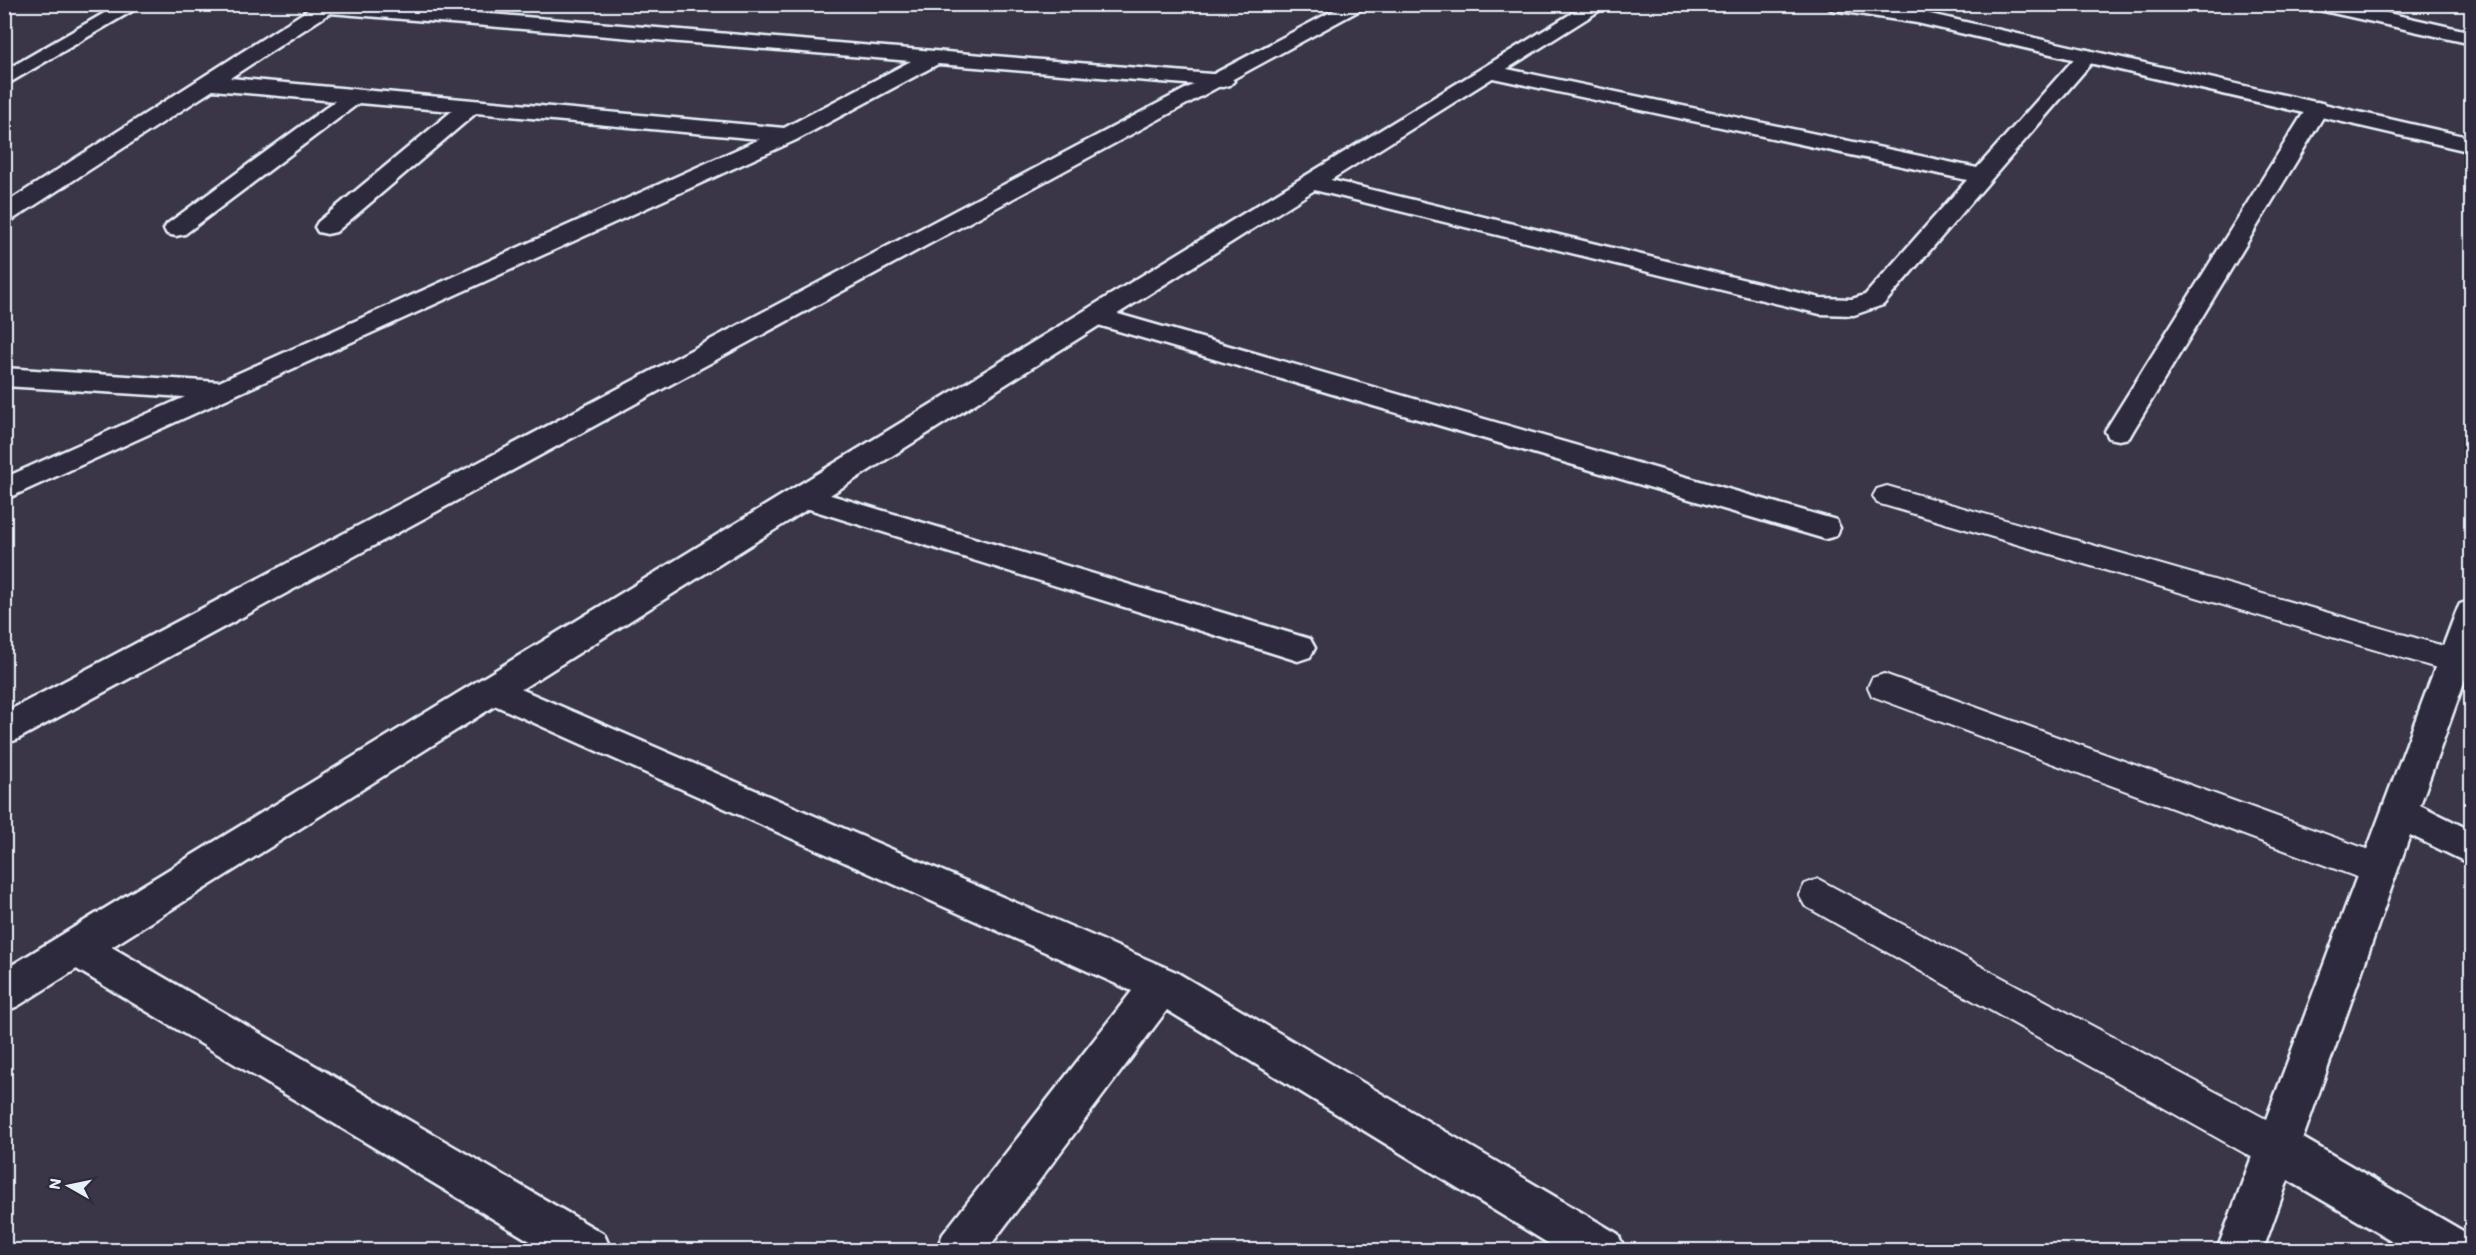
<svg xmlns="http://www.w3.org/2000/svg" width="2476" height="1255" viewBox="0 0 2476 1255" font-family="Itim,sans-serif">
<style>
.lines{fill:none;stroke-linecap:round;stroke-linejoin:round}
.service-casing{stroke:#e8f1f8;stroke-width:4}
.minor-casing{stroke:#e8f1f8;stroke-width:5}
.tertiary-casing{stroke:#e8f1f8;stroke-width:5}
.service{fill:#2f2a3d;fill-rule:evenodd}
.minor{fill:#2f2a3d;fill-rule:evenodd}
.tertiary{fill:#2f2a3d;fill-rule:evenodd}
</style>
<rect width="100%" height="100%" fill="#3a3648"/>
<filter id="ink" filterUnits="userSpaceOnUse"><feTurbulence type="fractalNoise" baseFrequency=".0167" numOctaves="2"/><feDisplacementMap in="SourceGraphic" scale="12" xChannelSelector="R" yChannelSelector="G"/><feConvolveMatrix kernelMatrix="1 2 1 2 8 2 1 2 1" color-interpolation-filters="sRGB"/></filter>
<g filter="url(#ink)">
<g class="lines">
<defs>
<path id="service" d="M1887 486 2454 649 2465 652 2470 661 2465 670 2454 673 1877 503 1873 496 1877 489Z
M1884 674 2391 858 2396 869 2391 880 2378 885 1872 696 1868 687 1872 678Z
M1818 879 2292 1133 2298 1148 2292 1163 2277 1169 2262 1163 1805 906 1799 895 1805 884Z"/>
<path id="minor" d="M120 4H144L4 86V71Z
M317 4H368L1223 75 1230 77 1234 81 1230 85 1223 87 938 64 796 140 4 500V478L185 397 4 386V368L219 382 760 139 476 113 336 232 327 234 318 232 315 227 318 222 452 111 359 103 185 234 176 236 167 234 164 229 167 224 335 101 213 90 12 220 4 222V204ZM330 13 911 61 784 128 230 78Z
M2310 4H2348L2472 32V44L2319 10Z
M2087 50 2094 52 2097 56 2094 60 1883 305 1854 315 1820 314 1306 188 1302 183 1306 178 1314 176 1820 298 1852 299 1865 295 1967 180 1493 78 1486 76 1483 72 1486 68 1493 66 1977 168 2080 52Z
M2317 102 2325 104 2328 109 2133 431 2129 438 2119 440 2109 438 2105 431 2306 109 2309 104Z
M1097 308 1836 520 1840 528 1836 536 1825 539 1088 322 1084 316 1088 310Z
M804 487 1310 639 1315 648 1310 657 1298 661 793 504 789 497 793 490Z
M2472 600V660L2420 805 2472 831V865L2410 835 2303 1138 2468 1234 2472 1250H2408L2288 1180 2263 1250H2217L2456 612 2460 604Z
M493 677 1176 972 1618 1234 1625 1250H1559L1167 1010 987 1250H936L943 1234 1132 991 481 699 476 690 481 681Z
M77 930 91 935 604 1234 611 1250H545L63 961 57 948 63 935Z"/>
<path id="tertiary" d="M1346 4H1371L16 740 4 744V713Z
M1587 4H1610L18 1006 4 1012V970Z
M1823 4H1874L1917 11 2472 138V152L1917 23 1832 10Z"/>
</defs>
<use href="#service" class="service-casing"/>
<use href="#minor" class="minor-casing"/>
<use href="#tertiary" class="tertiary-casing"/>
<use href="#service" class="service"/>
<use href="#minor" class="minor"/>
<use href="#tertiary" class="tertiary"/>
</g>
</g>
<rect width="2476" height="1255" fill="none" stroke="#2f2a3d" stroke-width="24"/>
<rect x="12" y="12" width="2452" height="1231" fill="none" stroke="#e8f1f8" stroke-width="2" filter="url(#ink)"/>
<g transform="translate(69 1186) rotate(279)" stroke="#2f2a3d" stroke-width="4.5" paint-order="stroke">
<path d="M0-4.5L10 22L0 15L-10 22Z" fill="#e8f1f8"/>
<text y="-9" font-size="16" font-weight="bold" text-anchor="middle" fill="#e8f1f8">N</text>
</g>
</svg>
